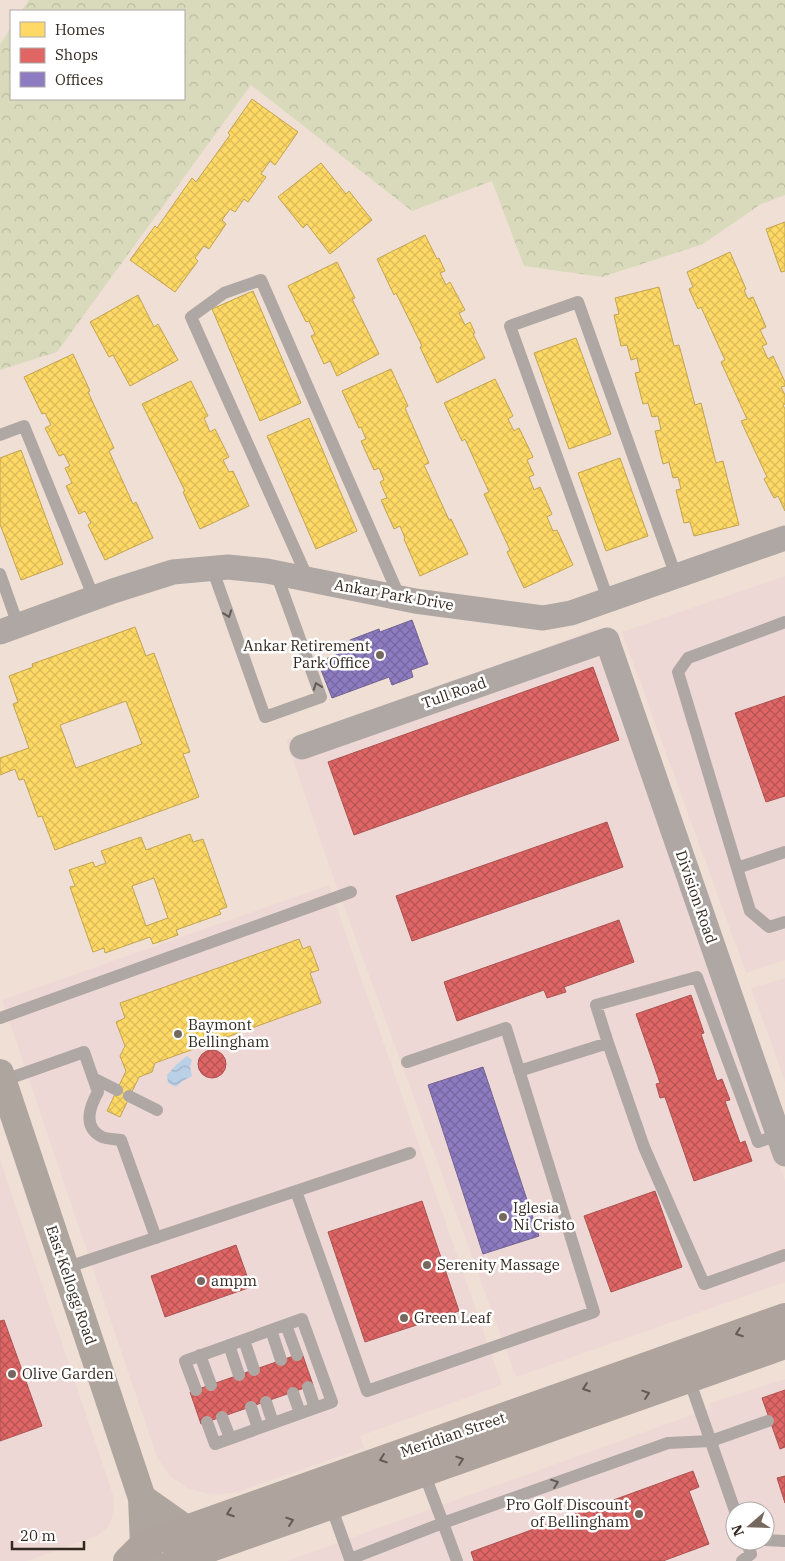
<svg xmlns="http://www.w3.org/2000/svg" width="785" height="1561" viewBox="0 0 785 1561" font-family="'IBM Plex Serif',serif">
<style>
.commercial{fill:#eed8d6;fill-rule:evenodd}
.forest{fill:url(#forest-crowns)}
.water{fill:url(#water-waves)}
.homes{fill:url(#homes-cross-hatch);stroke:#c2a451;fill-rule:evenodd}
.shops{fill:url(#shops-cross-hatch);stroke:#ac5351}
.offices{fill:url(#offices-cross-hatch);stroke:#736392}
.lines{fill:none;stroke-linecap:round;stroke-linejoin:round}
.lane{stroke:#aea7a3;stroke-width:12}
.street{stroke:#aea7a3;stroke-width:25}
.secondary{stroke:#afa59f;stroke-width:28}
.highway{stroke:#aea49d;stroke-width:28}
.oneway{stroke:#645b54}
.oneway2{stroke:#645a52}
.poi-dot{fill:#75685f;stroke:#fff;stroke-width:2}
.labels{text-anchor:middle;stroke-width:5;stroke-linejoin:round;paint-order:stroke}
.street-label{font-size:15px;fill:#332820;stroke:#fff}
.poi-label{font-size:15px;fill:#332820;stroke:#fff;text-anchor:start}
</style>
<defs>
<pattern id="forest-crowns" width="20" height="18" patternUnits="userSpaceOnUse" patternTransform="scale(1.25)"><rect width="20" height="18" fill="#d8dabb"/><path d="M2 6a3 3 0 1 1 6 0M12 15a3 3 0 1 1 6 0" fill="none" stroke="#babba0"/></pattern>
<pattern id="water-waves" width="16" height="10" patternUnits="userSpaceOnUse" patternTransform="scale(1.25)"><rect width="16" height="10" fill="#b9d0e7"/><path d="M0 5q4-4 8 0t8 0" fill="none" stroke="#a0b3c6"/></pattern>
<pattern id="homes-cross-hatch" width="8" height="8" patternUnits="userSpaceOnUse" patternTransform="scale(1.25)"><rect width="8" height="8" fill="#ffd966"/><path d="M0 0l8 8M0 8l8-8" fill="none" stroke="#dbba58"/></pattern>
<pattern id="shops-cross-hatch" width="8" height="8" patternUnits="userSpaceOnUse" patternTransform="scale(1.25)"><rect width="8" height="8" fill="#e06666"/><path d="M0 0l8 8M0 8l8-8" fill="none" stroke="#b65454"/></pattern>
<pattern id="offices-cross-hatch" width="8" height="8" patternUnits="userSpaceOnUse" patternTransform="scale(1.25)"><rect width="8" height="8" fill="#8e7cc3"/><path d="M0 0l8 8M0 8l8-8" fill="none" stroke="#75669e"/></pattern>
</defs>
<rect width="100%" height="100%" fill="#f0dfd4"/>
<path class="commercial" d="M785 576V960L746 973 622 632Z
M594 630 785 1181V1282L516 1377 335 882 286 740Z
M329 885 502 1385 360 1436 364 1448 237 1492 212 1495 187 1488 170 1476 157 1457 2 1000Z
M785 978V1081L751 988Z
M0 1159 113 1495 114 1506 112 1518 107 1528 97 1536 27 1561H0Z
M785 1379V1561H287L711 1408 710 1403ZM735 1511H765V1541H735Z"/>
<path class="forest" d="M29 0H785V195L761 204 703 244 602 277 524 266 492 181 412 211 251 85 57 352 0 370V45L11 27V99H184V11H21Z"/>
<path class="water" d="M187 1056 192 1060 190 1067 192 1076 181 1082 176 1087 168 1083 167 1075 176 1065Z"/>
<path class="homes" d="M252 99 298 132 275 165 270 161 261 174 266 177 248 202 244 199 235 212 230 209 222 220 226 224 209 249 204 246 195 258 198 261 175 292 130 260 155 226 157 228 192 178 196 182 230 135 228 133Z
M321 163 346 194 349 191 372 220 330 254 307 224 303 228 278 197Z
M785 222V271L781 272 766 229Z
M425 235 437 259 439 258 445 271 440 273 446 285 450 282 465 310 459 313 465 325 470 322 475 333 473 334 485 358 437 383 420 347 422 346 396 293 394 295 377 259Z
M730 252 746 289 744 290 748 299 753 297 766 327 760 330 767 344 762 346 768 359 773 356 785 382V386L781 387 785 395V404L783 405 785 409V511L778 496 774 498 764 479 767 477 741 421 747 419 721 362 725 360 701 307 698 309 689 289 693 287 687 272Z
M337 262 355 298 352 299 379 354 337 376 330 361 324 364 311 336 315 334 309 321 306 322 288 286Z
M659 287 674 346 679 345 695 405 701 403 716 463 723 461 739 525 694 536 690 522 684 523 676 490 681 489 678 477 673 478 669 462 663 464 655 431 661 430 658 416 652 417 648 403 643 404 635 373 640 372 637 358 631 360 627 345 621 346 614 315 619 314 615 298Z
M253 291 301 403 260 421 212 309Z
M138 295 154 327 158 324 178 360 130 386 113 355 109 357 90 322Z
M576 338 611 434 569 449 534 353Z
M73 354 90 391 88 392 114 448 109 451 133 504 136 502 153 538 105 560 88 525 91 523 85 511 79 514 66 486 72 483 65 468 70 466 64 454 59 456 45 428 51 425 45 413 42 414 24 377Z
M391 369 408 406 405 408 429 463 424 465 449 520 451 519 468 554 420 576 404 539 405 538 400 526 394 529 381 500 387 498 380 482 384 480 379 468 374 470 361 441 366 439 361 427 359 428 342 391Z
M495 379 513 416 508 419 514 431 519 428 533 457 527 460 534 475 529 477 534 490 540 487 552 514 547 517 553 531 557 530 573 565 524 588 507 552 510 550 484 494 489 492 465 439 462 441 444 403Z
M191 381 208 416 204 418 210 432 215 429 229 457 223 460 229 472 233 471 249 506 200 529 183 492 185 491 142 404Z
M309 418 357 531 316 549 267 436Z
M21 450 63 564 21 580 0 524V458Z
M620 458 648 536 606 551 578 473Z
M135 627 146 656 154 653 190 752 183 754 199 797 55 850 42 816 38 817 24 779 19 780 15 769 0 775V758L29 748 13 704 18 702 9 676 33 667 32 664ZM126 701 142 744 76 768 60 725Z
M190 834 193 842 203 839 227 907 219 910 221 914 176 930 178 935 153 944 150 937 105 953 104 948 93 952 70 887 75 886 69 870 93 862 95 867 106 863 101 851 141 837 146 850ZM154 878 168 918 146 926 132 886Z
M299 939 303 949 310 946 319 970 310 973 321 1003 155 1063 152 1072 139 1077 120 1117 107 1111 126 1071 120 1056 125 1046 116 1022 125 1018 120 1003Z"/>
<path class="shops" d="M593 667 619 740 354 835 328 762Z
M785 696V796L766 802 735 713Z
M607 822 623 867 412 941 396 896Z
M619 920 634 962 564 987 566 992 547 998 544 990 457 1021 444 982Z
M691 995 704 1033 701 1034 717 1081 722 1079 730 1100 725 1101 740 1143 745 1141 752 1161 694 1181 665 1097 660 1098 656 1084 660 1083 636 1014Z
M198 1064a14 14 0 1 1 28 0a14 14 0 1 1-28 0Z
M655 1191 682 1267 611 1292 584 1216Z
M422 1201 459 1311 365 1342 328 1232Z
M236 1245 251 1287 165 1317 151 1276Z
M4 1320 42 1426 0 1441V1321Z
M302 1353 313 1385 201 1424 190 1392Z
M785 1390V1447L780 1449 762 1398Z
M693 1471 699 1487 689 1491 709 1544 663 1561H474L471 1552Z
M785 1476V1503L777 1478Z"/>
<path class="offices" d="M412 620 428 664 411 670 413 677 392 685 389 677 332 698 318 662 354 648 350 640 379 629 380 632Z
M483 1067 539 1236 483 1254 428 1085Z"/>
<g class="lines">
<path class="lane" d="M0 435 24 426 94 598
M212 568 265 717 321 697 276 573
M0 574 18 625
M308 579 191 317 224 293 261 280 400 598
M608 599 510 326 578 302 676 576
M785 622 688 658 678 672 750 911 769 927 785 922
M737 868 785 852
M0 1018 351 892
M608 1043 644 1147 704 1284 785 1255
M519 1071 608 1043 596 1005 697 977 758 1142 778 1135
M93 1078 117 1090
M2 1081 84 1052 98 1092C90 1106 82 1127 102 1137 107 1139 115 1139 121 1140L156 1238
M129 1096 157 1110
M296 1191 367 1391 594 1312 506 1028 407 1062
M65 1268 410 1153
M286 1325 297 1355
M271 1330 281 1360
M244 1340 254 1370
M229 1345 239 1375
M200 1355 211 1385
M689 1379 735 1511
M308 1387 315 1408
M196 1390 185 1361 302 1319 332 1402 215 1444 207 1422
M293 1393 300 1413
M266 1402 273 1423
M251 1407 258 1428
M222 1417 230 1438
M424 1473 443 1523 668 1443 711 1441 768 1421
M331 1506 350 1559 443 1523 457 1561
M765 1540 785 1541
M742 1561 751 1554 746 1541"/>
<path class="street" d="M0 632 113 591 173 572 228 567 267 571 415 601 543 618 571 613 785 538
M302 747 607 640 785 1154"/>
<path class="secondary" d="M0 1073 142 1498 144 1544 150 1561
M142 1498 186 1529 193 1548"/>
<path class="highway" d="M127 1561 144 1544 785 1317
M174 1561 785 1345"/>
</g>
<defs><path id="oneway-chevron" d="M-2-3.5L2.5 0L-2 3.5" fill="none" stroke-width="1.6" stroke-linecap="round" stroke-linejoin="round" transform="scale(1.25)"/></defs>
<g class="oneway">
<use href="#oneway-chevron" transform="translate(228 614) rotate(70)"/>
<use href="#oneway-chevron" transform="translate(317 686) rotate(-110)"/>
<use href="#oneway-chevron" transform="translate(555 1483) rotate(-20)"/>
</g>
<g class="oneway2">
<use href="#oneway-chevron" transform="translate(739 1333) rotate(160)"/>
<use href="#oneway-chevron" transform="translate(586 1388) rotate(160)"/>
<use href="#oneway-chevron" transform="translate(646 1394) rotate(-19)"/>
<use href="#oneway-chevron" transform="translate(383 1459) rotate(161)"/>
<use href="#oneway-chevron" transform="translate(460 1460) rotate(-19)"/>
<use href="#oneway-chevron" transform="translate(230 1513) rotate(160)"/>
<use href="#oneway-chevron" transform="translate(290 1521) rotate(-19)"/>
</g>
<g class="poi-dot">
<circle cx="380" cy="655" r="5"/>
<circle cx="178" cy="1034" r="5"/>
<circle cx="503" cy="1217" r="5"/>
<circle cx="427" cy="1265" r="5"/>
<circle cx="201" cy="1281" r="5"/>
<circle cx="404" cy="1318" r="5"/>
<circle cx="12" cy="1374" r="5"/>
<circle cx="639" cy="1514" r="5"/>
</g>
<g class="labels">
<g class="street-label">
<text transform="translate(394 595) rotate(10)" y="5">Ankar Park Drive</text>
<text transform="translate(454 693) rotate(-19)" y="5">Tull Road</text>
<text transform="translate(696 897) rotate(71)" y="5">Division Road</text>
<text transform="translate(71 1285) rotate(71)" y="5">East Kellogg Road</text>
<text transform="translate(453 1435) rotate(-19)" y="5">Meridian Street</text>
</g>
<g class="poi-label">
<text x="370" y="651" text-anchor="end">Ankar Retirement<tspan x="370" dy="17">Park Office</tspan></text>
<text x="188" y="1030">Baymont<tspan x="188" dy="17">Bellingham</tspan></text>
<text x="513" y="1213">Iglesia<tspan x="513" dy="17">Ni Cristo</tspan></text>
<text x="437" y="1270">Serenity Massage</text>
<text x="211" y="1286">ampm</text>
<text x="414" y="1323">Green Leaf</text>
<text x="22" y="1379">Olive Garden</text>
<text x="629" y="1510" text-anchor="end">Pro Golf Discount<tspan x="629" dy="17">of Bellingham</tspan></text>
</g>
</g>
<rect x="10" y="10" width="175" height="90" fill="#ffffff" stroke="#ada9a6"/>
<rect x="20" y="22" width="25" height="15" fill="#ffd966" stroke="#ada9a6"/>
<text x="55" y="35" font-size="15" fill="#332820">Homes</text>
<rect x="20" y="48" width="25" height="15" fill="#e06666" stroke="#ada9a6"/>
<text x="55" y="60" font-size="15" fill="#332820">Shops</text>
<rect x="20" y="72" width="25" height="15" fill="#8e7cc3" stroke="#ada9a6"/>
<text x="55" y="85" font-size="15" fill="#332820">Offices</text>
<g transform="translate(750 1526) rotate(250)"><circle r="24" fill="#ffffff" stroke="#ada9a6"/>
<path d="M0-4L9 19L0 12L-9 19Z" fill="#75685f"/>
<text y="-8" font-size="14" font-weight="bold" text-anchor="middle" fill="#332820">N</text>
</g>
<path d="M12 1541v8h72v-8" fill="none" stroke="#332820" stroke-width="2.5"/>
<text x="20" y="1541" font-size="15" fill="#332820" stroke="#ffffff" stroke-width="4" paint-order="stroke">20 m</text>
</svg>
